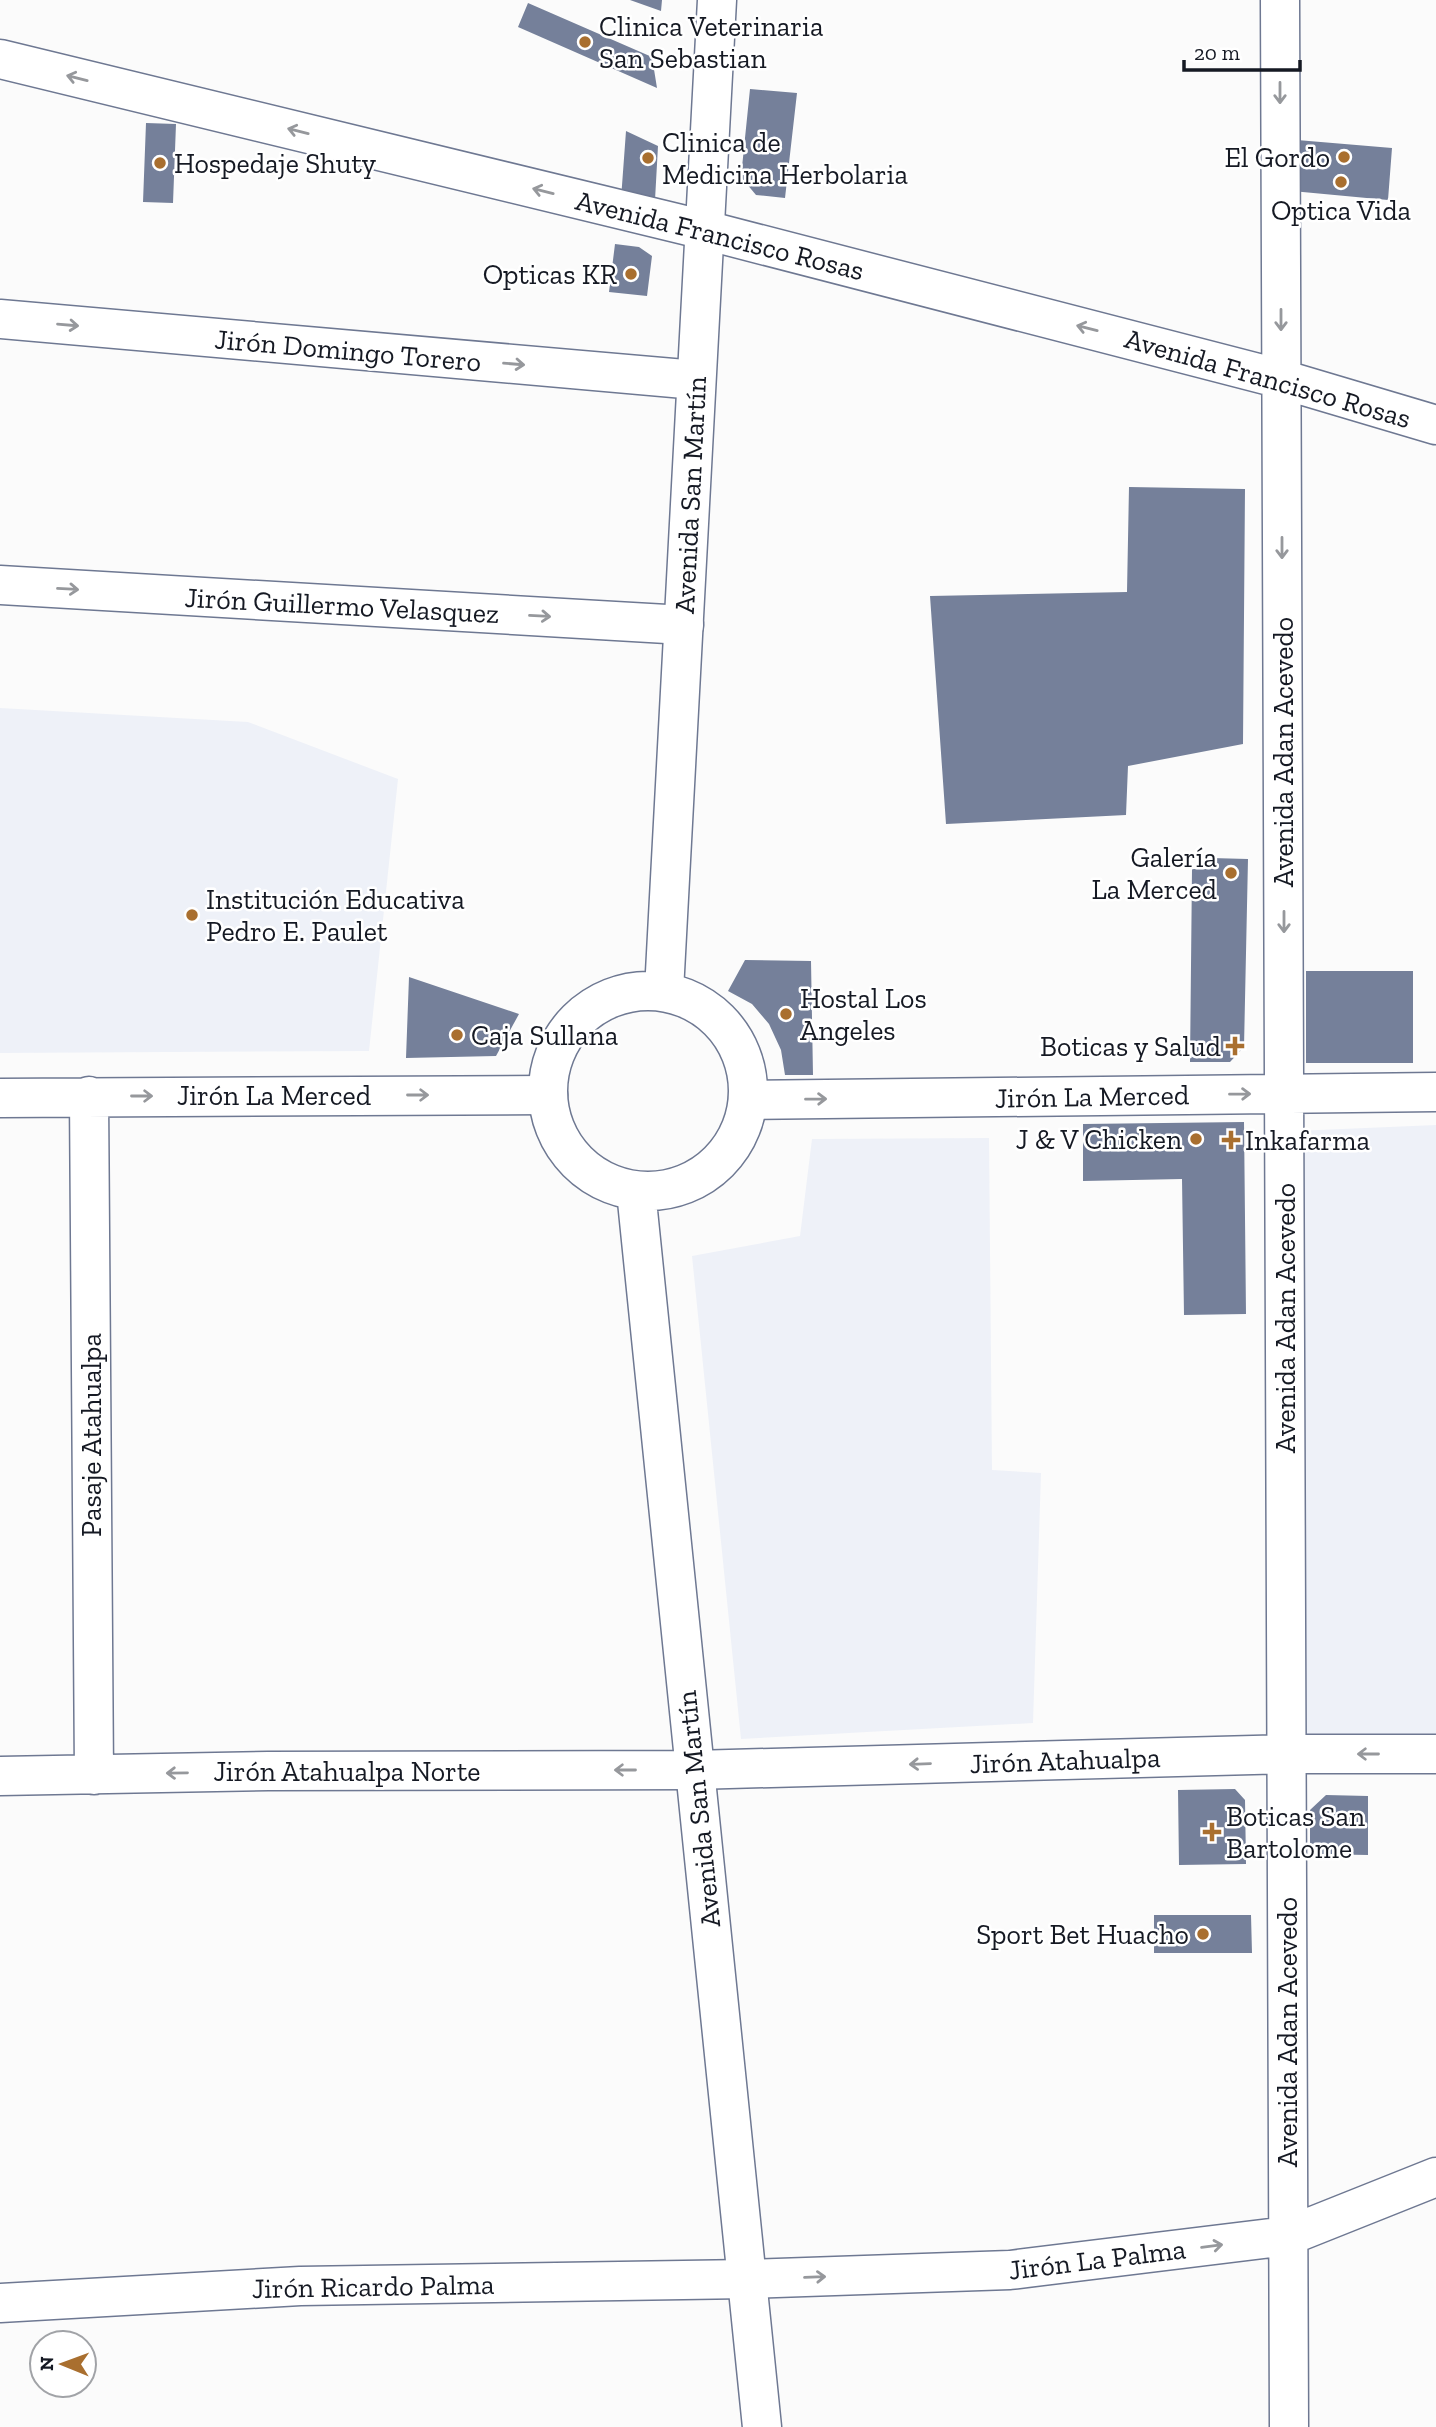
<svg xmlns="http://www.w3.org/2000/svg" width="1436" height="2427" viewBox="0 0 1436 2427" font-family="'Zilla Slab',serif">
<style>
.built{fill:#eef1f8}
.building{fill:#75809a}
.lines{fill:none;stroke-linecap:round;stroke-linejoin:round}
.street-casing{stroke:#6e7892;stroke-width:41}
.secondary-casing{stroke:#6e7892;stroke-width:41}
.street{stroke:#fff;stroke-width:38}
.secondary{stroke:#fff;stroke-width:38}
.oneway{stroke:#96989c}
.poi-dot{fill:#a96f2f;stroke:#fff;stroke-width:2.5}
.labels{text-anchor:middle;stroke-width:5;stroke-linejoin:round;paint-order:stroke}
.poi-label{font-size:28px;fill:#151923;stroke:#fff;text-anchor:start}
.street-label{font-size:28px;fill:#151923;stroke:#fff}
</style>
<rect width="100%" height="100%" fill="#fbfbfb"/>
<path class="built" d="M0 708 248 722 398 779 369 1051 0 1053Z
M1436 1125V1739L1300 1742 1295 1131Z
M989 1138 992 1470 1041 1473 1033 1723 741 1739 692 1256 800 1236 812 1139Z"/>
<path class="building" d="M630 0H662L661 11Z
M528 3 652 57 657 88 518 27Z
M750 89 797 93 785 198 756 195 741 177Z
M146 123 176 124 173 203 143 202Z
M626 131 658 146 655 200 621 199Z
M1297 140 1392 148 1388 200 1292 191Z
M615 244 639 247 652 256 647 296 609 292Z
M1129 487 1245 489 1243 744 1128 766 1126 815 946 824 930 596 1127 592Z
M1211 858 1248 859 1244 1047 1230 1062H1190L1192 869H1211Z
M745 960 811 961 813 1075H785L781 1050 769 1024 752 1004 728 991Z
M1306 971H1413V1063H1306Z
M409 977 519 1014 496 1056 406 1058Z
M1244 1122 1246 1314 1184 1315 1182 1179 1083 1181V1124Z
M1235 1789 1245 1800 1246 1864 1179 1865 1178 1790Z
M1326 1795 1368 1796V1855L1310 1854V1810Z
M1154 1915H1251L1252 1953H1154Z"/>
<g class="lines">
<defs>
<path id="street" d="M1280 0 1289 2427
M0 59 705 230 1281 379 1436 425
M0 319 696 380
M0 585 684 625
M89 1096 94 1775
M0 1098 548 1095
M748 1100 1436 1092
M0 1776 268 1771 694 1770 1287 1754H1436
M0 2303 300 2286 747 2279 1010 2270 1288 2236 1436 2177"/>
<path id="secondary" d="M664 991 717 0
M548 1091a100 100 0 1 1 200 0a100 100 0 1 1-200 0Z
M636 1191 762 2427"/>
</defs>
<use href="#street" class="street-casing"/>
<use href="#secondary" class="secondary-casing"/>
<use href="#street" class="street"/>
<use href="#secondary" class="secondary"/>
</g>
<defs><path id="oneway-shaft" d="M-6 0H5M1.5-3L5.5 0L1.5 3" fill="none" stroke-width="1.6" stroke-linecap="round" stroke-linejoin="round" transform="scale(1.75)"/></defs>
<g class="oneway">
<use href="#oneway-shaft" transform="translate(77 78) rotate(-166)"/>
<use href="#oneway-shaft" transform="translate(1280 93) rotate(90)"/>
<use href="#oneway-shaft" transform="translate(298 131) rotate(-166)"/>
<use href="#oneway-shaft" transform="translate(543 191) rotate(-166)"/>
<use href="#oneway-shaft" transform="translate(1281 320) rotate(90)"/>
<use href="#oneway-shaft" transform="translate(68 325) rotate(5)"/>
<use href="#oneway-shaft" transform="translate(1087 328) rotate(-166)"/>
<use href="#oneway-shaft" transform="translate(514 364) rotate(5)"/>
<use href="#oneway-shaft" transform="translate(1282 548) rotate(90)"/>
<use href="#oneway-shaft" transform="translate(68 589) rotate(3)"/>
<use href="#oneway-shaft" transform="translate(540 616) rotate(3)"/>
<use href="#oneway-shaft" transform="translate(1284 922) rotate(90)"/>
<use href="#oneway-shaft" transform="translate(1240 1094) rotate(-1)"/>
<use href="#oneway-shaft" transform="translate(418 1095)"/>
<use href="#oneway-shaft" transform="translate(142 1096)"/>
<use href="#oneway-shaft" transform="translate(816 1099) rotate(-1)"/>
<use href="#oneway-shaft" transform="translate(1368 1754) rotate(180)"/>
<use href="#oneway-shaft" transform="translate(920 1764) rotate(178)"/>
<use href="#oneway-shaft" transform="translate(625 1770) rotate(180)"/>
<use href="#oneway-shaft" transform="translate(177 1773) rotate(179)"/>
<use href="#oneway-shaft" transform="translate(1212 2246) rotate(-7)"/>
<use href="#oneway-shaft" transform="translate(815 2277) rotate(-2)"/>
</g>
<g class="poi-dot">
<circle cx="585" cy="42" r="7"/>
<circle cx="1344" cy="157" r="7"/>
<circle cx="648" cy="158" r="7"/>
<circle cx="160" cy="163" r="7"/>
<circle cx="1341" cy="182" r="7"/>
<circle cx="631" cy="274" r="7"/>
<circle cx="1231" cy="873" r="7"/>
<circle cx="192" cy="915" r="7"/>
<circle cx="786" cy="1014" r="7"/>
<circle cx="457" cy="1035" r="7"/>
<path d="M1231.5 1035.5h7v7h7v7h-7v7h-7v-7h-7v-7h7z"/>
<circle cx="1196" cy="1139" r="7"/>
<path d="M1227.5 1129.5h7v7h7v7h-7v7h-7v-7h-7v-7h7z"/>
<path d="M1208.5 1821.5h7v7h7v7h-7v7h-7v-7h-7v-7h7z"/>
<circle cx="1203" cy="1934" r="7"/>
</g>
<g class="labels">
<g class="poi-label">
<text x="599" y="36">Clinica Veterinaria<tspan x="599" dy="32">San Sebastian</tspan></text>
<text x="662" y="152">Clinica de<tspan x="662" dy="32">Medicina Herbolaria</tspan></text>
<text x="1330" y="167" text-anchor="end">El Gordo</text>
<text x="174" y="173">Hospedaje Shuty</text>
<text x="1341" y="220" text-anchor="middle">Optica Vida</text>
<text x="617" y="284" text-anchor="end">Opticas KR</text>
<text x="1217" y="867" text-anchor="end">Galería<tspan x="1217" dy="32">La Merced</tspan></text>
<text x="206" y="909">Institución Educativa<tspan x="206" dy="32">Pedro E. Paulet</tspan></text>
<text x="800" y="1008">Hostal Los<tspan x="800" dy="32">Angeles</tspan></text>
<text x="471" y="1045">Caja Sullana</text>
<text x="1221" y="1056" text-anchor="end">Boticas y Salud</text>
<text x="1182" y="1149" text-anchor="end">J &amp; V Chicken</text>
<text x="1245" y="1150">Inkafarma</text>
<text x="1226" y="1826">Boticas San<tspan x="1226" dy="32">Bartolome</tspan></text>
<text x="1189" y="1944" text-anchor="end">Sport Bet Huacho</text>
</g>
<g class="street-label">
<text transform="translate(720 235) rotate(14)" y="10">Avenida Francisco Rosas</text>
<text transform="translate(348 350) rotate(5)" y="10">Jirón Domingo Torero</text>
<text transform="translate(1268 378) rotate(16)" y="10">Avenida Francisco Rosas</text>
<text transform="translate(690 495) rotate(-87)" y="10">Avenida San Martín</text>
<text transform="translate(342 605) rotate(3)" y="10">Jirón Guillermo Velasquez</text>
<text transform="translate(1283 752) rotate(-90)" y="10">Avenida Adan Acevedo</text>
<text x="274" y="1105">Jirón La Merced</text>
<text transform="translate(1092 1096) rotate(-1)" y="10">Jirón La Merced</text>
<text transform="translate(1285 1318) rotate(-90)" y="10">Avenida Adan Acevedo</text>
<text transform="translate(91 1435) rotate(-90)" y="10">Pasaje Atahualpa</text>
<text transform="translate(1065 1760) rotate(-2)" y="10">Jirón Atahualpa</text>
<text x="347" y="1781">Jirón Atahualpa Norte</text>
<text transform="translate(698 1809) rotate(-96)" y="10">Avenida San Martín</text>
<text transform="translate(1287 2032) rotate(-90)" y="10">Avenida Adan Acevedo</text>
<text transform="translate(1097 2259) rotate(-7)" y="10">Jirón La Palma</text>
<text transform="translate(373 2286) rotate(-1)" y="10">Jirón Ricardo Palma</text>
</g>
</g>
<g transform="translate(63 2364) rotate(271)"><circle r="33" fill="#ffffff" stroke="#a1a3a7" stroke-width="2"/>
<path d="M0-5L12 26L0 18L-12 26Z" fill="#a96f2f"/>
<text y="-10" font-size="19" font-weight="bold" text-anchor="middle" fill="#151923">N</text>
</g>
<path d="M1184 60v10h116v-10" fill="none" stroke="#151923" stroke-width="3.5"/>
<text x="1194" y="60" font-size="21" fill="#151923" stroke="#ffffff" stroke-width="5" paint-order="stroke">20 m</text>
</svg>
